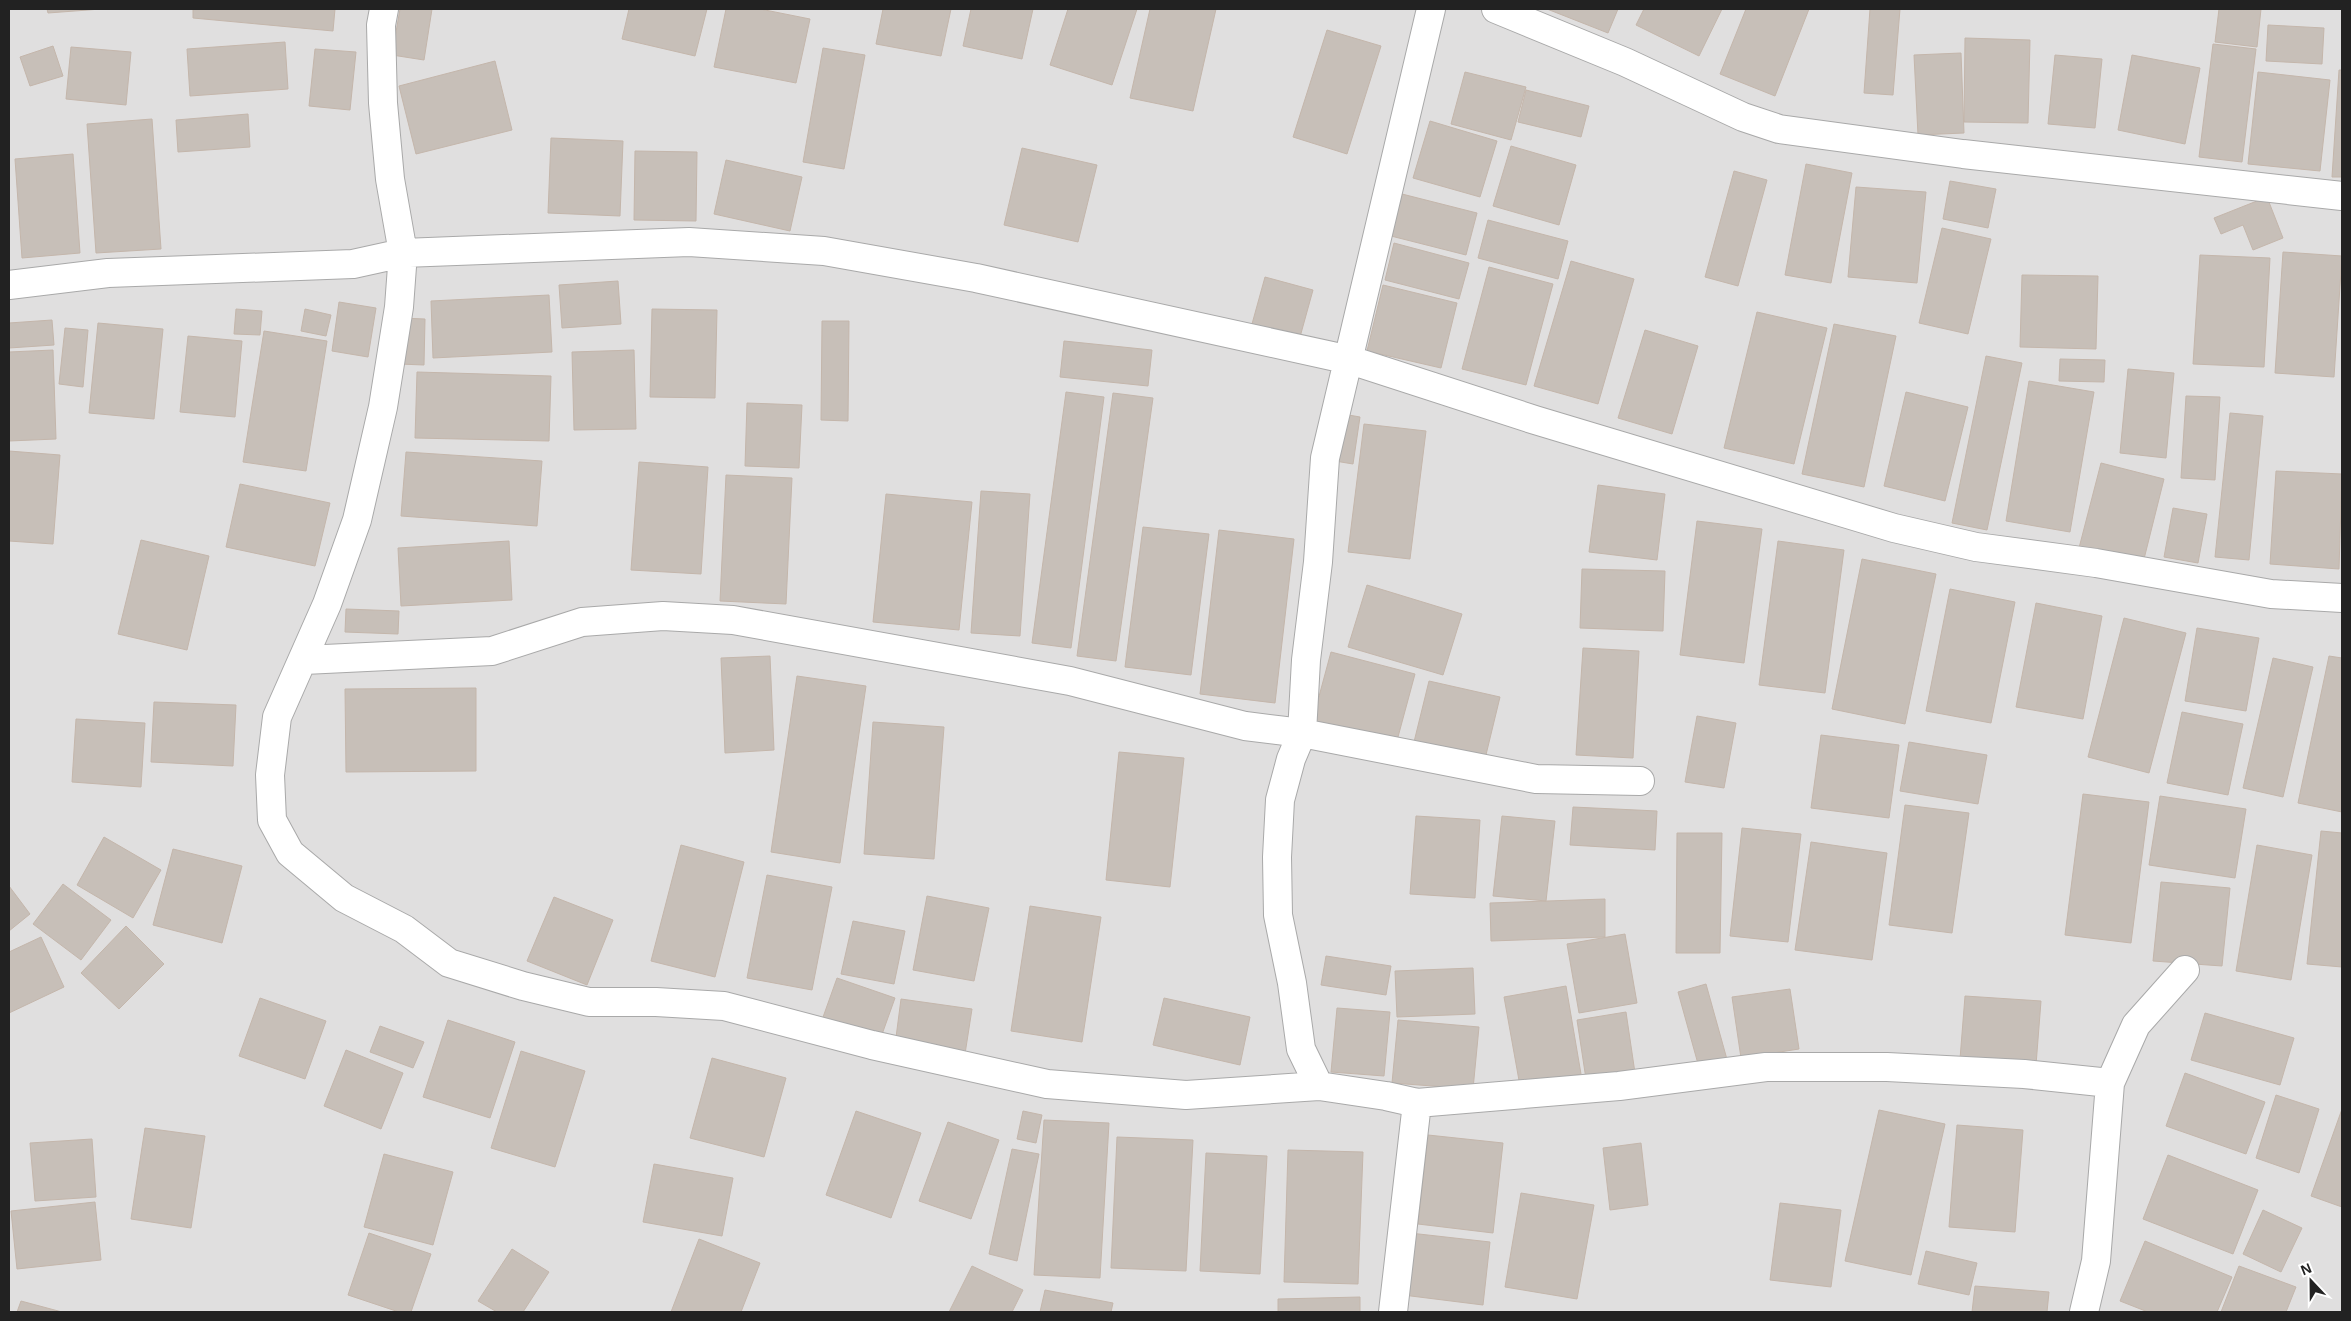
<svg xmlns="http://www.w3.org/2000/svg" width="2351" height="1321" viewBox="0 0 2351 1321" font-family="Arial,sans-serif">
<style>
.residential{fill:#e0dfdf}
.building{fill:#c7bfb8;stroke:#c4b6ab}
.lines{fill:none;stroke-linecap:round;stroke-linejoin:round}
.minor-casing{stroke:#a9a9a9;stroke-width:30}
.minor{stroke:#fff;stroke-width:28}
</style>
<rect width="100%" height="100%" fill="#f2efe9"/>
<path class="residential" d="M9 9H2342V1312H9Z"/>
<path class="building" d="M47 9H101L48 13Z
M193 9H335L333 31 193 18Z
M400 9H432L424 60 392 55Z
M629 9H707L695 56 622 39Z
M726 9H760L810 19 796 83 714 67Z
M883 9H951L941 56 876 44Z
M971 9H1033L1022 59 963 46Z
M1068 9H1137L1112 85 1050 65Z
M1150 9H1216L1193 111 1130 98Z
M1547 9H1618L1608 33Z
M1644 9H1722L1699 56 1636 25Z
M1746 9H1809L1775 96 1720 74Z
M1870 9H1900L1893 95 1864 93Z
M2219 9H2261L2257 47 2215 42Z
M2268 25 2324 28 2322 64 2266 61Z
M1327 30 1381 46 1347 154 1293 137Z
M1965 38 2030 40 2028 123 1964 122Z
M285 42 288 89 190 96 187 49Z
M2213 44 2256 49 2242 162 2199 157Z
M53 46 63 76 30 86 20 57Z
M71 47 131 52 126 105 66 99Z
M823 48 865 55 844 169 803 162Z
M315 49 356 52 350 110 309 106Z
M1961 53 1964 133 1918 135 1914 55Z
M2055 55 2102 59 2095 128 2048 124Z
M2132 55 2200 68 2185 144 2118 130Z
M495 61 512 130 416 154 399 86Z
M2339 70H2342V177H2332Z
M1465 72 1526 87 1511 140 1451 124Z
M2258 72 2330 80 2320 171 2248 164Z
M1526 90 1589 106 1581 137 1518 122Z
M248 114 250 147 178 152 176 120Z
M152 119 161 249 96 253 87 124Z
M1430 121 1497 141 1480 197 1413 178Z
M551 138 623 141 620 216 548 213Z
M1511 146 1576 165 1559 225 1493 206Z
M1022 148 1097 165 1078 242 1004 225Z
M635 151 697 152 696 221 634 220Z
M73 154 80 253 22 258 15 159Z
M726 160 802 177 790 231 714 214Z
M1806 164 1852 173 1831 283 1785 275Z
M1734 171 1767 180 1738 286 1705 277Z
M1950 181 1996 189 1988 228 1943 219Z
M1856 187 1926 192 1917 283 1848 277Z
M1402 194 1477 213 1466 255 1391 236Z
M2267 197 2283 238 2253 250 2243 225 2221 234 2214 218Z
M1488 220 1568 241 1558 279 1478 258Z
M1942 228 1991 239 1968 334 1919 323Z
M1394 243 1469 263 1459 299 1385 280Z
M2283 252 2342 256 2334 377 2275 373Z
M2200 255 2270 258 2264 367 2193 364Z
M1571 261 1634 279 1598 404 1534 386Z
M1489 267 1553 284 1526 385 1462 369Z
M2022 275 2098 276 2096 349 2020 347Z
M1265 277 1313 290 1300 337 1252 324Z
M618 281 621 324 562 328 559 285Z
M1383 285 1457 303 1441 368 1367 351Z
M549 295 552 352 433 358 431 301Z
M339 302 376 308 368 357 332 351Z
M236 309 262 311 260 335 234 334Z
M305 309 331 315 326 336 301 331Z
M652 309 717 310 715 398 650 397Z
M1757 312 1827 328 1794 464 1724 448Z
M401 318 425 319 424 365 399 364Z
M52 320 54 345 9 348V323Z
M822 321H849L848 421 821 420Z
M98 323 163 329 154 419 89 413Z
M1834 324 1896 336 1864 487 1802 474Z
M65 328 88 330 83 387 59 384Z
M1645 330 1698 346 1672 434 1618 418Z
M264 331 327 341 306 471 243 462Z
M188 336 242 341 235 417 180 412Z
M1064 341 1152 350 1148 386 1060 377Z
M53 350 56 439 9 441V352Z
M634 350 636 429 574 430 572 352Z
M1986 356 2022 363 1987 530 1952 523Z
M2060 359 2105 360 2104 382 2059 381Z
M2128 369 2174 373 2166 458 2120 453Z
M417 372 551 376 549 441 415 438Z
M2029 381 2094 392 2070 532 2006 521Z
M1066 392 1104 397 1071 648 1032 643Z
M1906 392 1968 407 1945 501 1884 486Z
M1113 393 1153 398 1116 661 1077 656Z
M2186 396 2220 397 2215 480 2181 478Z
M747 403 802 405 799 468 745 466Z
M2230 413 2263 416 2249 560 2215 557Z
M1343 414 1360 417 1353 464 1335 461Z
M1364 424 1426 431 1410 559 1348 552Z
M9 451 60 455 53 544 9 541Z
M406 452 542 461 537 526 401 516Z
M639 462 708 467 701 574 631 570Z
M2101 463 2164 479 2143 563 2079 548Z
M2276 471 2342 474 2339 569 2270 564Z
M726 475 792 478 786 604 720 601Z
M240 484 330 503 315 566 226 547Z
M1598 485 1665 494 1657 560 1589 552Z
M981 491 1030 494 1020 636 971 633Z
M886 494 972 502 959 630 873 622Z
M2173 508 2207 514 2198 563 2164 557Z
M1697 521 1762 529 1744 663 1680 655Z
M1143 527 1209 534 1191 675 1125 667Z
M1219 530 1294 539 1275 703 1200 694Z
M141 540 209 556 187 650 118 634Z
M509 541 512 600 401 606 398 548Z
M1778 541 1844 550 1825 693 1759 685Z
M1862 559 1936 574 1905 724 1832 709Z
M1582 569 1665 571 1663 631 1580 628Z
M1367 585 1462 614 1443 675 1348 647Z
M1950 589 2015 602 1991 723 1926 711Z
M2036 603 2102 616 2083 719 2016 707Z
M346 609 399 611 398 634 345 632Z
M2124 618 2186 633 2149 773 2088 757Z
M2197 628 2259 638 2246 711 2185 701Z
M1583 648 1639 651 1633 758 1576 755Z
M1331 652 1415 674 1395 748 1311 726Z
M770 656 774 750 725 753 721 658Z
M2329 656 2342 658V812L2298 803Z
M2273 658 2313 667 2283 797 2243 788Z
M797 676 866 686 840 863 771 852Z
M1429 681 1500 697 1484 763 1413 746Z
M476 688V771L346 772 345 689Z
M154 702 236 705 233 766 151 762Z
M2182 712 2243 724 2228 795 2167 783Z
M1697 716 1736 723 1724 788 1685 782Z
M76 719 145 723 141 787 72 782Z
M873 722 944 727 934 859 864 854Z
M1821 735 1899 745 1889 818 1811 808Z
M1909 742 1987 755 1978 804 1900 791Z
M1119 752 1184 758 1170 887 1106 880Z
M2083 794 2149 802 2131 943 2065 935Z
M2160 796 2246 809 2235 878 2149 865Z
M1905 805 1969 813 1952 933 1889 925Z
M1573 807 1657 811 1655 850 1570 845Z
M1416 816 1480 820 1475 898 1410 894Z
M1502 816 1555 821 1546 901 1493 896Z
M1742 828 1801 834 1788 942 1730 936Z
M2321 831 2342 833V967L2307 964Z
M1677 833H1722L1720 953H1676Z
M104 837 161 870 133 918 77 885Z
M1811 842 1887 853 1872 960 1795 950Z
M681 845 744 862 715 977 651 961Z
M2257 845 2312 855 2291 980 2236 971Z
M173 849 242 866 222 943 153 925Z
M767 875 832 887 812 990 747 978Z
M2161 882 2230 888 2222 966 2153 961Z
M63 884 111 920 81 960 33 924Z
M9 886 30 914 9 931Z
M927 896 989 908 974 981 913 970Z
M554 897 613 920 587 985 527 961Z
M1605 899V937L1491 941 1490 903Z
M1030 906 1101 917 1082 1042 1011 1031Z
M853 921 905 931 894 984 841 974Z
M126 926 164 964 119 1009 81 973Z
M1625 934 1637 1003 1579 1013 1567 944Z
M41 937 64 987 9 1013V952Z
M1326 956 1391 966 1386 995 1321 985Z
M1473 968 1475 1014 1397 1017 1395 971Z
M837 978 895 998 880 1040 822 1020Z
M1706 984 1728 1063 1700 1071 1678 992Z
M1566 986 1581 1074 1520 1086 1504 997Z
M1790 989 1799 1049 1741 1058 1732 997Z
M1965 996 2041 1001 2036 1065 1960 1059Z
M260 998 326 1021 305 1079 239 1056Z
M1164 998 1250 1017 1240 1065 1153 1045Z
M901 999 972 1009 965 1054 895 1045Z
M1337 1008 1390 1012 1384 1076 1331 1072Z
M1626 1012 1635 1073 1586 1079 1577 1020Z
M2205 1013 2294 1038 2280 1085 2191 1060Z
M448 1020 515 1042 490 1118 423 1097Z
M1398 1020 1479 1027 1473 1089 1392 1083Z
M380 1026 424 1042 413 1068 370 1052Z
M346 1050 403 1073 381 1129 324 1106Z
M521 1051 585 1071 555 1167 491 1148Z
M712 1058 786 1078 764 1157 690 1138Z
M2185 1073 2265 1102 2246 1154 2166 1126Z
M2276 1095 2319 1109 2299 1173 2256 1158Z
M2342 1109V1207L2311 1196Z
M1879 1110 1945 1124 1911 1275 1845 1261Z
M856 1111 921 1133 891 1218 826 1195Z
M1023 1111 1042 1115 1036 1143 1017 1139Z
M1044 1120 1109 1123 1100 1278 1034 1275Z
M948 1122 999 1140 971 1219 919 1201Z
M1957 1125 2023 1130 2015 1232 1949 1227Z
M145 1128 205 1136 191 1228 131 1219Z
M1428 1135 1503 1143 1493 1233 1418 1224Z
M1117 1137 1193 1140 1186 1271 1111 1268Z
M92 1139 96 1197 35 1201 30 1143Z
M1641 1143 1648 1205 1610 1210 1603 1148Z
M1012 1149 1039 1154 1017 1261 989 1254Z
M1288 1150 1363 1152 1358 1284 1284 1282Z
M1206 1153 1267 1156 1260 1274 1200 1271Z
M384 1154 453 1172 433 1245 364 1227Z
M2168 1155 2258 1190 2233 1254 2143 1219Z
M654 1164 733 1178 722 1236 643 1222Z
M1521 1193 1594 1205 1577 1299 1505 1287Z
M95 1202 101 1260 17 1269 11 1211Z
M1780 1203 1841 1210 1831 1287 1770 1280Z
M2263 1210 2302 1228 2281 1272 2243 1254Z
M369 1233 431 1254 411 1312H399L348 1295Z
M1410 1233 1490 1242 1483 1305 1403 1295Z
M699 1239 760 1263 741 1312H671Z
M2145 1241 2232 1277 2217 1312H2148L2120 1301Z
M512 1249 549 1272 523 1312H497L478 1301Z
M1926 1251 1977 1263 1969 1295 1918 1284Z
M972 1266 1023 1290 1012 1312H949Z
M2239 1266 2296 1287 2286 1312H2221Z
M1975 1286 2049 1292 2047 1312H1972Z
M1045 1290 1113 1303 1111 1312H1040Z
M1360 1297V1312H1278V1299Z
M21 1301 62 1312H17Z"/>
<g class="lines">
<defs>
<path id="minor" d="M384 9 381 25 383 103 390 179 403 253 399 307 383 407 357 520 327 604 277 717 270 775 272 820 290 853 344 898 404 929 449 963 523 986 589 1002H656L724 1006 872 1045 1047 1084 1186 1095 1319 1086 1386 1096 1417 1103 1619 1086 1766 1067H1887L2024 1074 2110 1083
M1496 9 1625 62 1743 117 1779 129 1963 154 2342 196
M9 285 108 273 353 264 403 253 689 242 824 251 976 278 1350 360 1535 420 1894 528 1976 547 2096 563 2271 594 2342 598
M304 660 492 651 582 622 663 616 733 620 1070 681 1245 726 1302 733 1536 779 1640 781
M1319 1086 1301 1049 1292 983 1278 915 1277 857 1280 800 1291 759 1302 733 1306 660 1318 562 1325 458 1431 9
M1393 1312 1417 1103
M2084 1312 2096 1261 2110 1083 2136 1025 2185 970"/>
</defs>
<use href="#minor" class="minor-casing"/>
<use href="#minor" class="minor"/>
</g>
<rect width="2351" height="1321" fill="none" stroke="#222222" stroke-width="20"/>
<g transform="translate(2311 1281) rotate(338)" stroke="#ffffff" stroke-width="4" paint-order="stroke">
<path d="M0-4L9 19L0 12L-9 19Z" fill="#222222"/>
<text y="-8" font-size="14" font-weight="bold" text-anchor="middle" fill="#222222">N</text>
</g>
</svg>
